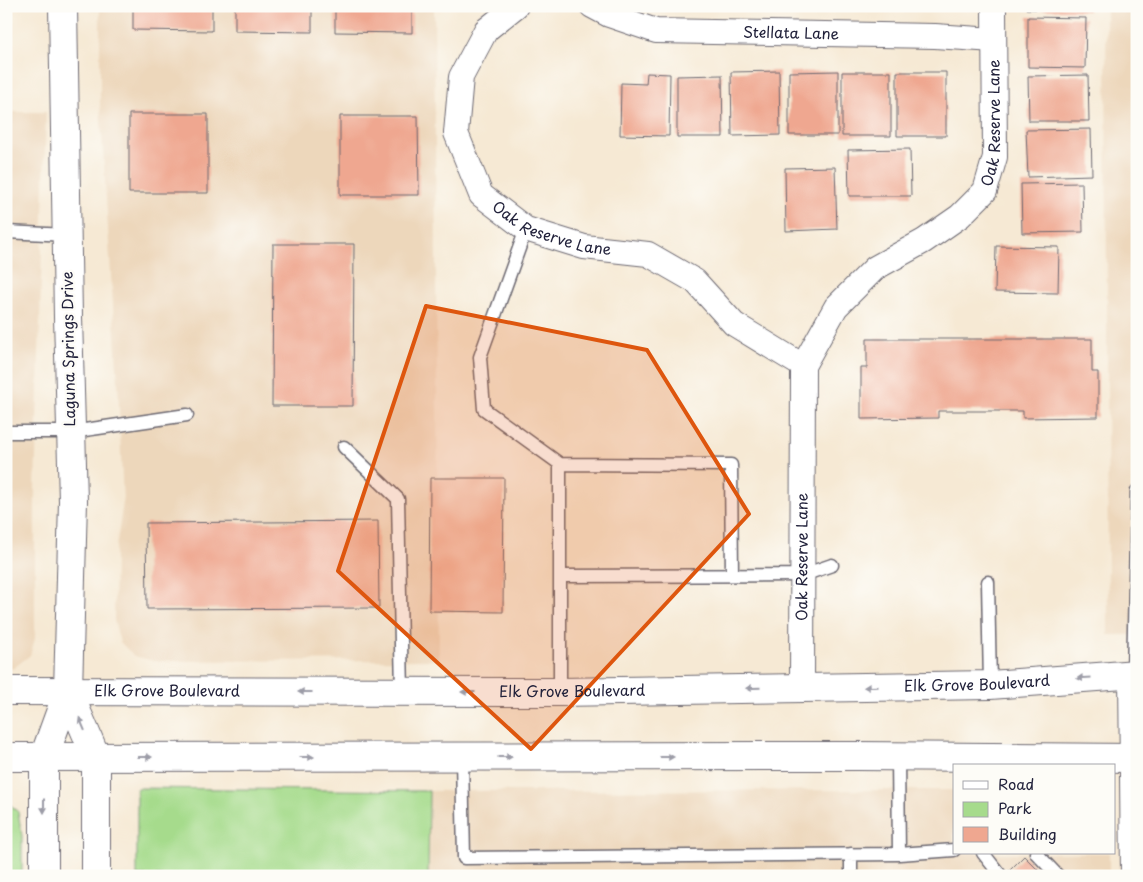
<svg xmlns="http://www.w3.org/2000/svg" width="1143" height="882" viewBox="0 0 1143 882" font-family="'Playpen Sans',sans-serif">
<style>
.built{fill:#edd7bb}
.green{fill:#a6db8c;stroke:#647e64}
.building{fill:#efa790}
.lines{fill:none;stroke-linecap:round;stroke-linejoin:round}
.lane-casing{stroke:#6c6871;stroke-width:15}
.street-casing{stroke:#6c6871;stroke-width:26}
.secondary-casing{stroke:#6c6871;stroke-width:30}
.lane{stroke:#fff;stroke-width:12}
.street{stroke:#fff;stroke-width:24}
.secondary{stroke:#fff;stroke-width:28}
.oneway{fill:#9c9ca7}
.marked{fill:#de560e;fill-opacity:0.2;stroke:#de560e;stroke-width:4;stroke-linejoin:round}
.labels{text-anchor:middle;stroke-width:5;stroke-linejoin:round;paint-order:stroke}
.street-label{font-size:15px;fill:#22223b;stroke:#fdfcf7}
</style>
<rect width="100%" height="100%" fill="#fdfcf7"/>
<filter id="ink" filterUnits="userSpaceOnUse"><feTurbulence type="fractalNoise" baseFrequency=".02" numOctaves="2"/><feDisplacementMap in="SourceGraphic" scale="10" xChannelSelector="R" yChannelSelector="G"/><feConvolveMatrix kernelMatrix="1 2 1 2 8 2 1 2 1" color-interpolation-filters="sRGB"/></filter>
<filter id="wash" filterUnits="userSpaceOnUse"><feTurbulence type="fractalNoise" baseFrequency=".0096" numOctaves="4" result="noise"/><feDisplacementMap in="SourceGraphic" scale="20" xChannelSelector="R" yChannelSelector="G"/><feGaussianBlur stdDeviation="1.12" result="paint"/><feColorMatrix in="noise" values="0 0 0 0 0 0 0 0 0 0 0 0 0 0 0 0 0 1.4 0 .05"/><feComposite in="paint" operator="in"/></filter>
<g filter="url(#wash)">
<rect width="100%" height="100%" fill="#f6e9d4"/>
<path class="built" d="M100 6H434L439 660 155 661 134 656 120 642 114 620 115 554 123 503 118 382 100 105Z
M1106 6H1137V635H1108Z
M6 112H46L35 490V639L30 655 14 668 6 670Z
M954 790V853H1109V876H428L429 791Z"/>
<path class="green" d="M137 788 429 791 428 876H137Z
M6 800 18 812 22 836V876H6Z"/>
<g id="blocks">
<path class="building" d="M133 6H212V31L133 30Z
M235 6H312V32L235 31Z
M335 6H412V33L335 32Z
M1027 6H1088V11L1026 9Z
M1028 17 1086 18 1085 68 1028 67Z
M779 71 780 135 732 136 731 72Z
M838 71V135H789V72Z
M842 72H891V136H842Z
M897 72H946V136H897Z
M647 73 670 74 669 136 620 135 621 83 646 84Z
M722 75 723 137H677V76Z
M1088 75 1089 121H1029L1028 76Z
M129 114H208V193H129Z
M340 116H418L419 195H340Z
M1091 129 1092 175 1028 177 1026 130Z
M910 149 911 196H849L848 150Z
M835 167 837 229 786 231 785 168Z
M1082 183 1083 232 1022 233 1021 184Z
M273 244H354L353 406H272Z
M996 246 1059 247 1058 293 995 292Z
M867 339H1092V372H1098V417L1023 418V411H938V418L861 419V368H867Z
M430 478H504L503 612 429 611Z
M378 521 379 608 147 609 146 523Z
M1024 856 1044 876H1004Z"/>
</g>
</g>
<g filter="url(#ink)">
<use href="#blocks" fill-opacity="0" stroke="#6c6871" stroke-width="1"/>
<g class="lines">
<defs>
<path id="lane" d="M526 229 480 357 484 409 560 464 731 465 732 575
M6 232 67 235
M6 432H71L187 415
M344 447 398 499 402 692
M560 464V692
M560 576 803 575 832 565
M988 582 990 685
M1133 674 1137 491
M898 756 899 854
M462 757 464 858 899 854 954 850
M983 853 1001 876
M1036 853 1058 876
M851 854V876"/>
<g id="street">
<path id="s1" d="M516 6 486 30 461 77 456 133 481 195 526 229 584 247 648 254 695 281 734 324 803 366"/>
<path id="s2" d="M592 6 609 15 656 31 935 36 994 40"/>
<path id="s3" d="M802 688 803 366 836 307 875 268 924 241 960 216 985 191 995 157 994 6"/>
</g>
<g id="secondary">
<path d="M1133 674 1135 876"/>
<path id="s4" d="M6 691 560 692 990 685 1137 674"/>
<path d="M68 691 96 757V876"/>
<path d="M6 757 857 756 1137 758"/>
<path d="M44 876V757L68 691 73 501 68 317 63 6"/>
</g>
</defs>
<use href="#lane" class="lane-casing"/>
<use href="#street" class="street-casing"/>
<use href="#secondary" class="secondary-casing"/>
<use href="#lane" class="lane"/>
<use href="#street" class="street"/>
<use href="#secondary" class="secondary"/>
</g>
<defs><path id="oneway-solid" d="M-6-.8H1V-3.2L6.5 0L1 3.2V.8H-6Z" transform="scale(1.25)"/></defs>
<g class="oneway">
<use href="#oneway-solid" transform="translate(1084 678) rotate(176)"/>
<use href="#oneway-solid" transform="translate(871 687) rotate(179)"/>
<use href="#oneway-solid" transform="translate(753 688) rotate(179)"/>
<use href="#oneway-solid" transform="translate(305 692) rotate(-180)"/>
<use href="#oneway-solid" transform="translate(468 692) rotate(180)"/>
<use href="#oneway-solid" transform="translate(82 724) rotate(-113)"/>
<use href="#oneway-solid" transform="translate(145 757)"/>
<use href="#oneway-solid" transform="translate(307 757)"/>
<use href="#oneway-solid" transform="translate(505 757)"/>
<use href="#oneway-solid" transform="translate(667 757)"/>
<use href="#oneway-solid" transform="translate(44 806) rotate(90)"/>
</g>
</g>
<path class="marked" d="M426 306 647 350 749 514 531 749 338 571Z"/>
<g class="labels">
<g class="street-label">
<text dy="5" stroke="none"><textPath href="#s2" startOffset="204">Stellata Lane</textPath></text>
<text dy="5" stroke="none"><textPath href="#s3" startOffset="649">Oak Reserve Lane</textPath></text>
<text dy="5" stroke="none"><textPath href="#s1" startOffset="295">Oak Reserve Lane</textPath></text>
<text transform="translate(69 349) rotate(-91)" y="5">Laguna Springs Drive</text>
<text dy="5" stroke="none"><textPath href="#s3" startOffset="131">Oak Reserve Lane</textPath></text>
<text dy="5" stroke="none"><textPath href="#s4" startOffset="971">Elk Grove Boulevard</textPath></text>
<text dy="5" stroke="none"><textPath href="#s4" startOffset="161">Elk Grove Boulevard</textPath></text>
<text dy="5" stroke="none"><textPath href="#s4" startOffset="566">Elk Grove Boulevard</textPath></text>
</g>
</g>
<rect width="1143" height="882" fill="none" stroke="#fdfcf7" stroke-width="25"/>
<rect x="953" y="764" width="162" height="90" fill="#fdfcf7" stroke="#a5a5ac"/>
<rect x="963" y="781" width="25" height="8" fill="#ffffff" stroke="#a5a5ac"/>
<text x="998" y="790" font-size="15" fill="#22223b">Road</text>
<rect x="963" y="802" width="25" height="15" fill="#a6db8c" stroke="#a5a5ac"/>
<text x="998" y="814" font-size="15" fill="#22223b">Park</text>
<rect x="963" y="827" width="25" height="15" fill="#efa790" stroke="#a5a5ac"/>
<text x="998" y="840" font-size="15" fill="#22223b">Building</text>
</svg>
